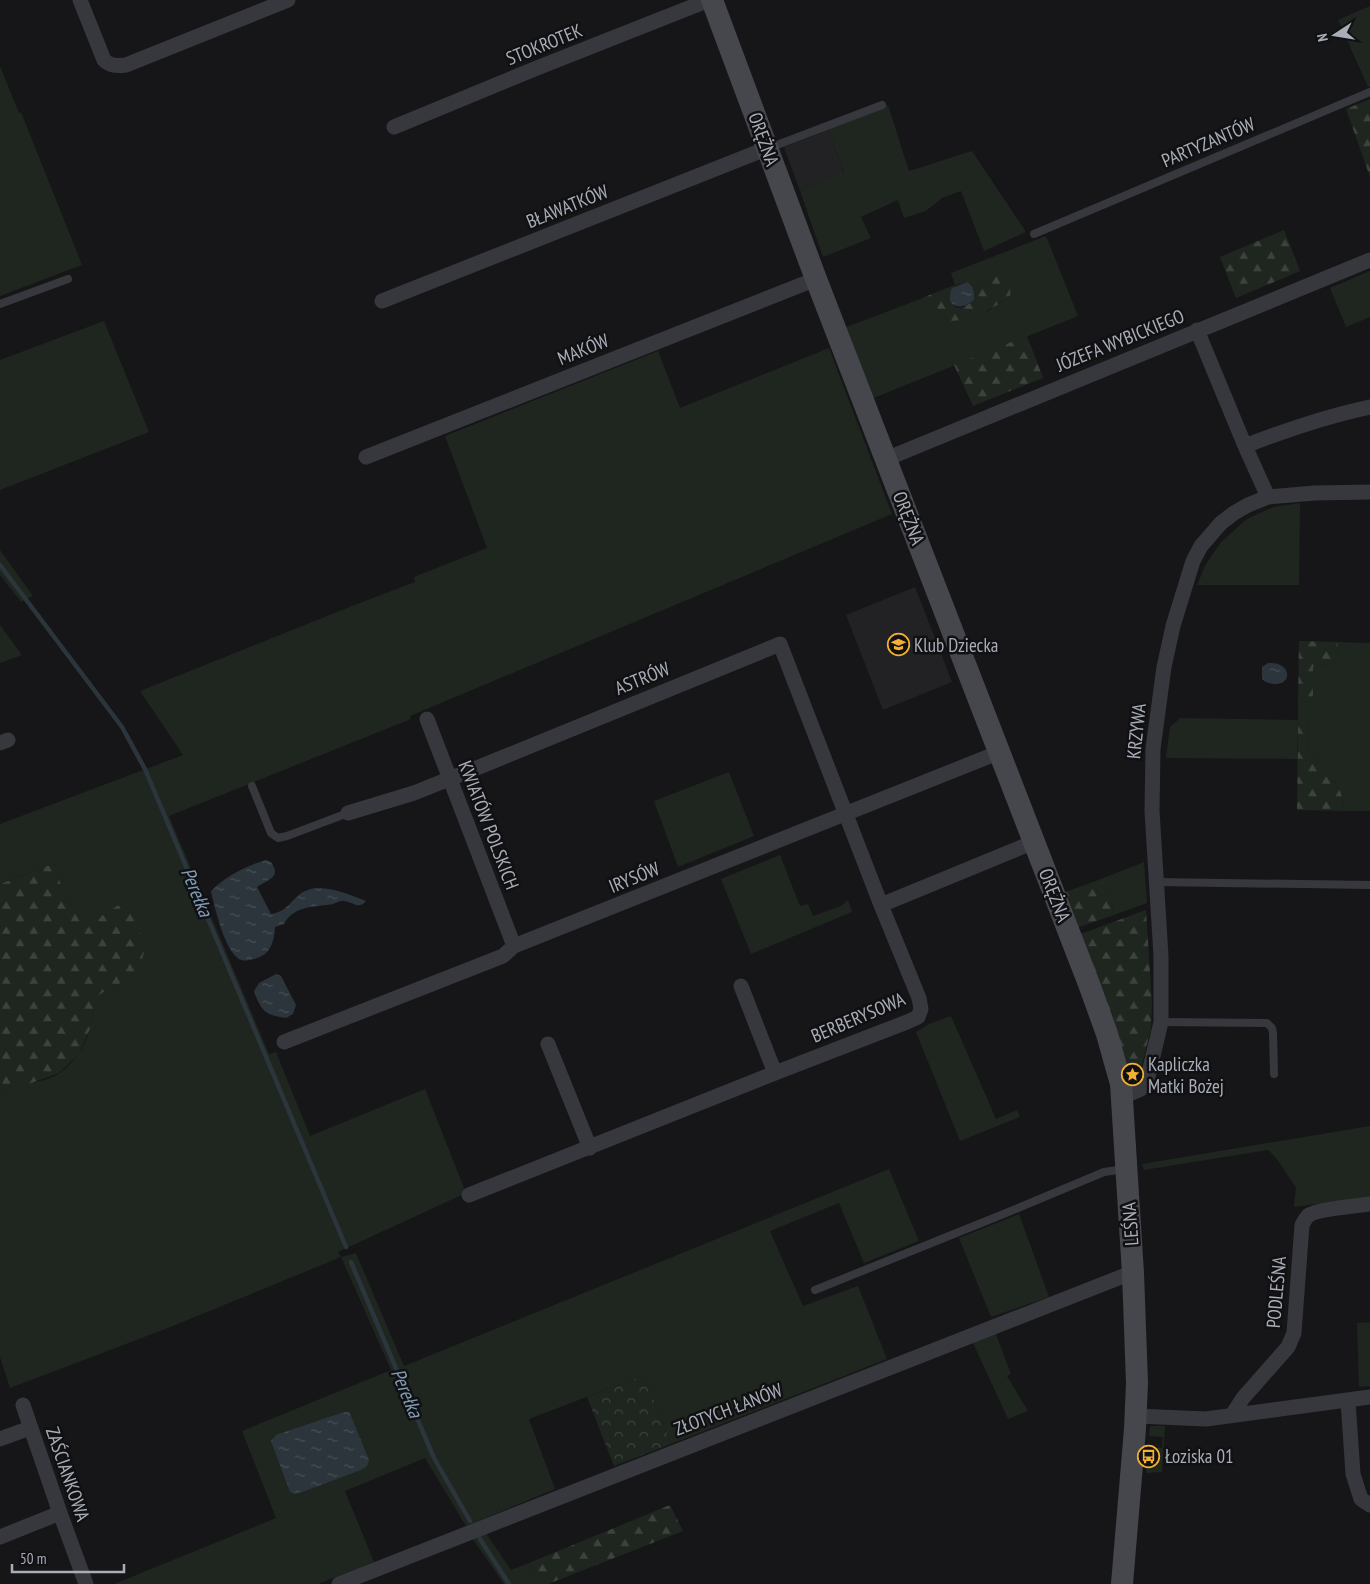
<svg xmlns="http://www.w3.org/2000/svg" width="1370" height="1584" viewBox="0 0 1370 1584" font-family="'PT Sans Narrow',sans-serif">
<style>
.built{fill:#222225}
.green{fill:#1e261f}
.forest{fill:url(#forest-firs)}
.park{fill:url(#park-crowns)}
.water{fill:url(#water-ripples)}
.lines{fill:none;stroke-linecap:round;stroke-linejoin:round}
.stream{stroke:#2c353c;stroke-width:4.5}
.lane{stroke:#37383d;stroke-width:8}
.street{stroke:#37383d;stroke-width:15}
.secondary{stroke:#45474d;stroke-width:22}
.labels{text-anchor:middle;stroke-width:5;stroke-linejoin:round;paint-order:stroke}
.street-label{font-size:19px;fill:#a8adb8;stroke:#111113}
.poi-label{font-size:19px;fill:#a8adb8;stroke:#111113;text-anchor:start}
.water-label{font-size:20px;font-style:italic;fill:#7f9bb3;stroke:#111113}
</style>
<defs>
<pattern id="forest-firs" width="22" height="20" patternUnits="userSpaceOnUse" patternTransform="scale(1.25)"><rect width="22" height="20" fill="#1e261f"/><path d="M5 1l3.5 6h-7zM16 11l3.5 6h-7z" fill="#3c433d"/></pattern>
<pattern id="park-crowns" width="20" height="18" patternUnits="userSpaceOnUse" patternTransform="scale(1.25)"><rect width="20" height="18" fill="#1e261f"/><path d="M2 6a3 3 0 1 1 6 0M12 15a3 3 0 1 1 6 0" fill="none" stroke="#3c433d"/></pattern>
<pattern id="water-ripples" width="26" height="14" patternUnits="userSpaceOnUse" patternTransform="scale(1.25)"><rect width="26" height="14" fill="#2c353c"/><path d="M2 4q2-2 4 0t4 0M15 11q2-2 4 0t4 0" fill="none" stroke="#485056"/></pattern>
</defs>
<rect width="100%" height="100%" fill="#161618"/>
<path class="built" d="M828 130 844 173 800 191 784 147Z
M915 587 952 682 883 710 846 615Z"/>
<path class="green" d="M1370 6V87H1368L1338 20Z
M0 66 19 113 21 112 82 265 0 296Z
M888 105 909 171 972 151 1026 232 984 251 961 191 942 198 926 211 904 218 898 200 861 217 871 238 823 257 800 191 844 172 828 130Z
M1046 236 1078 316 871 399 844 328 920 299 940 318 988 311 1010 296 997 276 974 290 971 284 967 282C953 285 949 288 952 303L946 300 939 291 955 285 951 273Z
M1370 271V317L1346 327 1330 288Z
M104 321 149 432 0 490V360Z
M829 348 892 514 410 716 411 719 169 816 269 1054 276 1052 310 1136 425 1089 466 1193 338 1252 341 1257 356 1253 404 1366 889 1169 919 1241 864 1263 839 1203 770 1231 803 1306 858 1286 887 1359 671 1444 644 1375 529 1419 555 1489 466 1526 425 1458 345 1491 374 1562 318 1584H114L276 1518 242 1431 391 1370 341 1257 168 1328 10 1388 0 1357V1089C17 1086 46 1082 60 1073 75 1062 88 1042 91 1024 93 1015 93 1002 99 995 105 988 115 984 123 983L105 914 95 920 82 921C68 904 59 885 55 863L0 884V824L183 755 140 691 357 604 415 582 414 577 487 548 445 436 658 351 680 408Z
M1300 503 1299 585H1197L1206 564 1221 542 1247 519 1273 507Z
M0 550 33 596 21 602 0 575Z
M0 625 22 655 0 663Z
M1338 642 1370 643V811H1344C1342 789 1339 784 1320 772L1319 754 1308 753 1307 720H1298L1297 759 1166 758 1170 727 1180 718 1298 720V701L1310 702 1313 695V667L1334 663Z
M729 772 754 836 678 867 654 801Z
M780 855 800 906 808 904 813 916 841 906 848 900 852 912 751 954 721 879Z
M1144 862 1147 903 1111 916 1113 906 1101 879Z
M951 1016 996 1119 1017 1110 1020 1117 960 1141 916 1032 929 1024Z
M1370 1126V1197L1294 1207 1296 1187C1286 1175 1280 1160 1268 1150L1144 1170 1142 1164Z
M1019 1214 1049 1297 991 1317 959 1238Z
M1370 1322V1386L1359 1387 1357 1323Z
M995 1332 1011 1374 1007 1376 1028 1411 1008 1419 972 1341Z
M1150 1426H1165L1162 1472 1146 1473 1148 1448H1162L1163 1437 1149 1436Z
M485 1532 511 1570 529 1563 533 1584H504L472 1538Z"/>
<path class="forest" d="M1370 99V177L1346 109Z
M1284 230 1300 271 1236 298 1220 257Z
M997 276 1006 278 1011 285 1010 296C995 308 960 328 940 318 933 314 926 304 920 299L939 291C943 297 946 299 952 302 953 303 953 305 954 306 960 311 969 304 974 300V290Z
M1027 336 1043 378 973 406 954 365Z
M1299 641 1338 642 1334 663 1313 667V695L1310 702 1298 701Z
M1298 720H1307L1308 753 1319 754 1321 772C1339 785 1342 789 1344 811L1297 810Z
M55 863C59 885 68 904 82 920H95L117 906H129L138 926 145 948 141 964 133 976 123 983 114 985 99 995 93 1010 91 1027 78 1055 59 1073 26 1085 0 1089V884Z
M1101 879 1113 906 1111 916 1076 928 1063 893Z
M1146 910 1152 1004 1151 1028 1141 1069 1127 1068 1107 1002 1078 935Z
M670 1505 683 1531 548 1584H533L529 1563Z"/>
<path class="park" d="M644 1375 671 1444 614 1466 587 1397Z"/>
<path class="water" d="M967 282C975 286 974 293 974 300 960 312 944 307 952 288Z
M1268 663C1296 661 1292 694 1264 681L1262 678V667Z
M266 860 271 862C282 878 268 879 257 887L271 914C287 911 288 904 299 895 317 880 347 894 366 901 359 910 353 902 344 901 340 900 337 903 333 904 316 907 294 905 284 924L275 927C274 940 272 953 257 958 251 960 245 962 239 959 224 949 215 908 211 891 226 876 246 866 266 860Z
M276 974 281 976 296 1005 293 1014 286 1018C265 1015 261 1011 254 991L259 983Z
M344 1412H349L351 1416 369 1460 367 1466 361 1470 302 1492 294 1494 290 1492 271 1441 276 1435Z"/>
<g class="lines">
<path class="stream" d="M0 565 122 727 145 769 346 1247
M351 1262 434 1458 470 1521
M480 1539 509 1584"/>
<path class="lane" d="M769 148 882 105
M1034 234 1370 92
M0 304 68 279
M252 786 271 833 278 838 287 836 348 813
M1156 882 1370 885
M1161 1022 1267 1023 1272 1028 1273 1033 1274 1074
M815 1290 1006 1213 1104 1172 1125 1169"/>
<path class="street" d="M80 0 104 60C110 66 117 66 126 65L288 0
M394 127 537 68 709 0
M382 301 768 148
M1197 330 1245 446C1286 430 1327 416 1370 407
M1245 446 1268 497
M366 457 816 279
M886 459 1370 260
M427 719 514 946
M0 743 8 740
M348 813 414 793 489 763 780 644 881 905 919 998 921 1009 918 1017 907 1022 775 1073 469 1195
M881 905 1034 842
M741 986 775 1073
M284 1042 503 956 514 946 1000 752
M548 1044 590 1148
M1122 1094 1132 1093 1141 1089 1147 1081 1161 1022V956L1152 811 1153 749 1164 667 1173 626 1193 561 1201 546 1221 523 1234 513 1248 505 1268 497 1315 493 1370 492
M1348 1401 1353 1474 1361 1499 1370 1505
M23 1405 60 1513 86 1584
M1232 1415 1243 1398 1288 1347 1294 1333 1302 1225C1304 1222 1306 1217 1309 1215 1318 1209 1357 1206 1370 1204
M1136 1416 1206 1419 1370 1397
M0 1439 30 1428
M0 1537 60 1513
M339 1584 1126 1275 1133 1273"/>
<path class="secondary" d="M712 0 816 279 1089 984 1107 1034 1121 1084 1133 1273 1137 1383 1135 1429 1122 1584"/>
</g>
<defs>
<symbol id="school-ring" viewBox="-11 -11 22 22"><circle r="9.5" fill="#111113" stroke="#f2b134" stroke-width="1.5"/><path d="M0-5L7-2L0 1L-7-2ZM-4 1L0 2.5L4 1V4Q0 6-4 4Z" fill="#f2b134"/></symbol>
<symbol id="sight-ring" viewBox="-11 -11 22 22"><circle r="9.5" fill="#111113" stroke="#f2b134" stroke-width="1.5"/><path d="M0-6L1.8-2.2L6-1.7L2.9 1.2L3.7 5.4L0 3.3L-3.7 5.4L-2.9 1.2L-6-1.7L-1.8-2.2Z" fill="#f2b134"/></symbol>
<symbol id="bus-ring" viewBox="-11 -11 22 22"><circle r="9.5" fill="#111113" stroke="#f2b134" stroke-width="1.5"/><path d="M-5-6H5V4H4V6H2V4H-2V6H-4V4H-5ZM-3.5-4V0h7V-4ZM-3.5 1.2v1.5H-2V1.2ZM2 1.2v1.5H3.5V1.2Z" fill="#f2b134"/></symbol>
</defs>
<g fill-rule="evenodd">
<use href="#school-ring" x="886" y="632" width="25" height="25"/>
<use href="#sight-ring" x="1120" y="1062" width="25" height="25"/>
<use href="#bus-ring" x="1136" y="1444" width="25" height="25"/>
</g>
<g class="labels">
<g class="street-label">
<text transform="translate(544 44) rotate(-22)" y="7">STOKROTEK</text>
<text transform="translate(764 139) rotate(70)" y="7">ORĘŻNA</text>
<text transform="translate(1208 142) rotate(-23)" y="7">PARTYZANTÓW</text>
<text transform="translate(567 206) rotate(-22)" y="7">BŁAWATKÓW</text>
<text transform="translate(1120 340) rotate(-22)" y="7">JÓZEFA WYBICKIEGO</text>
<text transform="translate(583 349) rotate(-22)" y="7">MAKÓW</text>
<text transform="translate(909 518) rotate(69)" y="7">ORĘŻNA</text>
<text transform="translate(642 678) rotate(-22)" y="7">ASTRÓW</text>
<text transform="translate(1136 731) rotate(-84)" y="7">KRZYWA</text>
<text transform="translate(489 825) rotate(69)" y="7">KWIATÓW POLSKICH</text>
<text transform="translate(634 877) rotate(-22)" y="7">IRYSÓW</text>
<text transform="translate(1055 895) rotate(69)" y="7">ORĘŻNA</text>
<text transform="translate(858 1017) rotate(-23)" y="7">BERBERYSOWA</text>
<text transform="translate(1130 1224) rotate(-94)" y="7">LEŚNA</text>
<text transform="translate(1276 1292) rotate(-85)" y="7">PODLEŚNA</text>
<text transform="translate(728 1409) rotate(-21)" y="7">ZŁOTYCH ŁANÓW</text>
<text transform="translate(68 1474) rotate(71)" y="7">ZAŚCIANKOWA</text>
</g>
<g class="poi-label">
<text x="914" y="652">Klub Dziecka</text>
<text x="1148" y="1071">Kapliczka<tspan x="1148" dy="22">Matki Bożej</tspan></text>
<text x="1165" y="1463">Łoziska 01</text>
</g>
<g class="water-label">
<text transform="translate(197 892) rotate(67)" y="7">Perełka</text>
<text transform="translate(407 1393) rotate(67)" y="7">Perełka</text>
</g>
</g>
<g transform="translate(1335 35) rotate(258)" stroke="#111113" stroke-width="4" paint-order="stroke">
<path d="M0-4L9 19L0 12L-9 19Z" fill="#a8adb8"/>
<text y="-8" font-size="14" font-weight="bold" text-anchor="middle" fill="#a8adb8">N</text>
</g>
<path d="M12 1564v8h112v-8" fill="none" stroke="#a8adb8" stroke-width="2.5"/>
<text x="20" y="1564" font-size="15" fill="#a8adb8" stroke="#111113" stroke-width="4" paint-order="stroke">50 m</text>
</svg>
